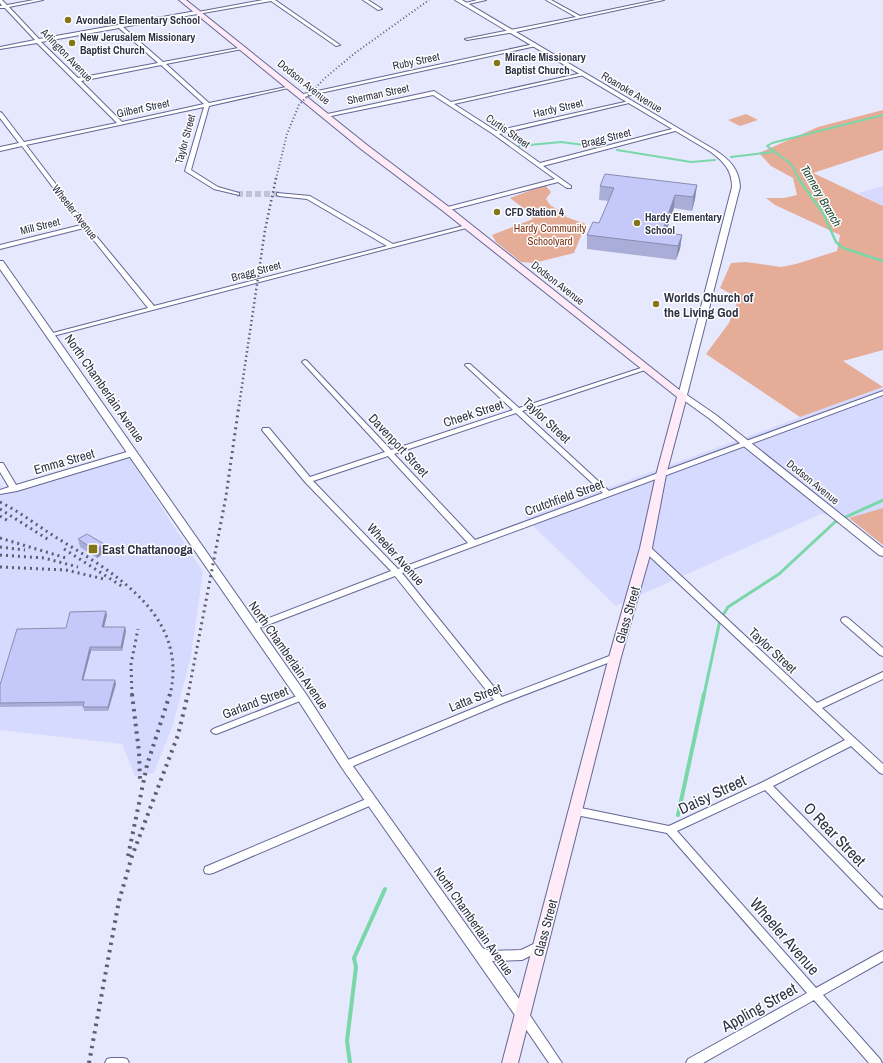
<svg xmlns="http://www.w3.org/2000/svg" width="883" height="1063" viewBox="0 0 883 1063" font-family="'Archivo Narrow',sans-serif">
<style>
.built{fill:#d6dafe}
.green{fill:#e5ac97}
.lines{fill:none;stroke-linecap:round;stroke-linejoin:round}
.stream-far3{stroke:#79d7a8;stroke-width:2}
.stream-far2{stroke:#79d7a8;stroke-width:2.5}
.stream-far1{stroke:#79d7a8;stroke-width:3}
.stream{stroke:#79d7a8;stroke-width:4}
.minor-tunnel{stroke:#c1c3d8;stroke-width:6;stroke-dasharray:6 3;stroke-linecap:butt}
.minor-casing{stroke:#646795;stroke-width:2}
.tertiary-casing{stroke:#646795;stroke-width:2}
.secondary-casing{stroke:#646795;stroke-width:2}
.minor{fill:#fff;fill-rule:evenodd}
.tertiary{fill:#fff;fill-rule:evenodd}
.secondary{fill:#feebf7;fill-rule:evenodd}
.rail-far3{stroke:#5c5e72;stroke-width:2;stroke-dasharray:1 2.5;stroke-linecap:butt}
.rail-far2{stroke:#5c5e72;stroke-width:2.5;stroke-dasharray:1.5 3;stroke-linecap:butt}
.rail-far1{stroke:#5c5e72;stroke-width:3;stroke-dasharray:2 4;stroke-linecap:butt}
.rail{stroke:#5c5e72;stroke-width:4;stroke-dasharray:2.5 5;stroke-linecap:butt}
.wall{fill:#a9add7}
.shaded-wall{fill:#898daf}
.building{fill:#c4c9fa;stroke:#898daf}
.poi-dot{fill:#837619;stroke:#fff;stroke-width:1.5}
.labels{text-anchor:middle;stroke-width:3;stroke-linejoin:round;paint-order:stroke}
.far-poi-label{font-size:11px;font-weight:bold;fill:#2f3145;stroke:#fff;text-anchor:start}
.far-street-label{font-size:11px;fill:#2f3145;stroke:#fff}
.far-park-label{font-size:11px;fill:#7f3212;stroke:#fff}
.far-water-label{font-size:12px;font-style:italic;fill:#1d4632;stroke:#fff}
.poi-label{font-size:13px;font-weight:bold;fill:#2f3145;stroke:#fff;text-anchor:start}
.street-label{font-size:13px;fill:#2f3145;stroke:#fff}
.near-street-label{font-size:16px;fill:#2f3145;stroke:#fff}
</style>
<rect width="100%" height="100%" fill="#e6e8fd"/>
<path class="built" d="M883 186V206L858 193Z
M883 387V508L873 512 849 518 821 514 616 606 525 518Z
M129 457 203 572 191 656 173 724 154 773 135 776 122 744 0 730V483L5 493Z"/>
<path class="green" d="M883 110V150L813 173 883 206V350L843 361 883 387 800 417 706 354 729 323 739 298 720 288 731 263 746 262 781 267 796 264 837 251 840 235 775 205 766 198H784L797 195 793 178 771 166 759 153 818 127Z
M746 114 758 120 740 126 728 120Z
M545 185 551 192 546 199 550 205 565 214 566 217 586 224 574 253 534 263 521 262 496 242 492 235 533 219 526 210 510 198Z
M883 508V545L849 518Z"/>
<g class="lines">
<path class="stream-far3" d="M519 146 561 142 600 147
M617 150 691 162 715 160
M731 157 772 152
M799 179 791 164 767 146 772 143 883 115"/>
<path class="stream-far2" d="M798 178 823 213 836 242 843 248 883 261"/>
<path class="stream-far1" d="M704 695 720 620 728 607 779 574 835 522 883 500"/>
<path class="stream" d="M678 815 704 694
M350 1063 347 1041 356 967 354 958 385 889"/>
<path class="minor-tunnel" d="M237 194H279"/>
<defs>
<path id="minor" d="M0 0H2L7 5 34 0H43L9 7 39 39 196 11 198 12 263 0H275L340 45 336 46 271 1 123 27 163 62 244 47V49H242L166 64 209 103 291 86 293 87 209 106 191 170 218 187 239 193V195L214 189 185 171 204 107 26 145 87 225 154 306 387 246 307 199 279 196 277 195V193L310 196 393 244 467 225 470 227 53 336H49V334L148 308 84 228 0 249V245L81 225 22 146 0 151V147L19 143 0 118V112L2 113 24 142 117 123 37 43 0 49V47L35 40 5 8H0V6H2L0 3ZM119 28 158 63 78 78 41 42ZM161 65 204 104 122 122 81 81Z
M363 0H368L382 9 378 10Z
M477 0H486L464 5 462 4Z
M546 0H551L580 16 656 0H664L511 33H509L467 40 465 39 576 17Z
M534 44 536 45V46L302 97 299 95Z
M582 73H584V75L454 104 496 131 629 101V103L499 134 540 163 676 128 679 130 543 166 571 186V188H567L558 182 446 211 443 209 444 208 555 179 493 134 433 95 326 117 323 115 434 91 451 102Z
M305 360 307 361 391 450 513 410 466 366 465 365 466 364H470L519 408 644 367H648L649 368 648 369 522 411 609 491 883 391V395L402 573 502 697 612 655H618L619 657 618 659 503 703 346 769 343 768 341 765 343 762 494 700 395 576 257 629H251L250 627 251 625 391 571 305 482 262 430 263 428H269L310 477 385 452 303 363 302 362 303 361ZM516 413 603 493 475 540 394 454ZM388 456 468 543 398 569 313 481Z
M130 451H133L137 453 136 455 17 491 0 494V490L9 487 0 472V463H3L16 485Z
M646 545 649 546 817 703 883 672V679L822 708 883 764V774L880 773 851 746 773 786 883 898V909L879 908 765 790 677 831 816 988 883 951V961L823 995 880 1059 882 1063H869L814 1000 703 1063H686L688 1059 807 993 667 833 576 815 573 814 571 811 573 808 576 807 669 826 763 782 845 740 643 550 642 548Z
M845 617 848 618 883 648V656L880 655 842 622 841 620 842 618Z
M302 694 305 695 307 697 305 699 219 733 216 734 213 733 211 731 213 729Z
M371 797 374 798 376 801 374 804 213 873 209 874 205 873 204 870 205 867Z
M540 941 544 943 545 946 544 949 522 960 491 961 475 955 474 952 475 949 479 947 491 951 521 950Z
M523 1010 527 1011 562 1063H549L519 1019 517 1015 519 1011Z
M111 1058H123L127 1059 129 1063H105L107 1059Z"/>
<path id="tertiary" d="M455 0H462L715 150C730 160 739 169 740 187L687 395 716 415 883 548V556L879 555 710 419 678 396 732 187C732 170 724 162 711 152Z
M0 261H3L306 694 350 762 527 1010 529 1014 527 1018 522 1020 517 1018 342 768 298 700 0 269Z"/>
<path id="secondary" d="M179 0H186L367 145 449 207 687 396 666 475 652 548 621 657 518 1063H502L609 657 640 548 656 475 677 397 443 211 361 149Z"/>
</defs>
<use href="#minor" class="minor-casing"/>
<use href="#tertiary" class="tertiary-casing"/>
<use href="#secondary" class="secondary-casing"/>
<use href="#minor" class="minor"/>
<use href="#tertiary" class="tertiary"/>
<use href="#secondary" class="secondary"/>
<path class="rail-far3" d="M276 179 287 134 299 105 325 78 355 53 429 0"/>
<path class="rail-far2" d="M239 406 265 230 276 178"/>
<path class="rail-far1" d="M0 502C20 512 38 526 57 538 114 573 189 615 170 695
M0 509 49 540
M0 516 10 522
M0 538 66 558
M0 547 25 550
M64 549 123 587
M0 555 44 558 78 567
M0 567 66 570 104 579
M132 695 131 664 138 629
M188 695 226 496 239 405"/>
<path class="rail" d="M132 694 139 752 140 780
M128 856 147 765 170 694
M119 901 132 856 178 735 188 694
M89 1063 120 895"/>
</g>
<path class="wall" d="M697 185 695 199 692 211 674 208 666 233 682 235 680 249 676 260 587 249V235L599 223 609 201 599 200 600 186Z
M78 539 104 544 105 552 97 558 80 547Z
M107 615 104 627 126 631 122 651H91L83 680 116 684 108 711H84L83 706 0 707V685L66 628Z"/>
<path class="shaded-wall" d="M697 185 695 199 692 211 693 197Z
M675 195 674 208 662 244V232Z
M682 235 680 249 676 260 678 246Z
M104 544 105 552 97 558 95 550Z
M106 611 107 615 103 631 102 627Z
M125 627 126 631 122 651 121 647Z
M90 647 91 651 82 685V680Z
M115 680 116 684 108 711V707Z"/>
<path class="building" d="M605 174 697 185 693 197 675 195 662 232 682 235 678 246 587 235 593 222 599 223 614 188 600 186Z
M87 534 104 544 95 550 78 539Z
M106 611 102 627H125L121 647H90L82 680H115L108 707H83L84 702 0 703V685L17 629 66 628 70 612Z"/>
<g class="poi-dot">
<circle cx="68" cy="20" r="4"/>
<circle cx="72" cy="43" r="4"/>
<circle cx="497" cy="63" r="4"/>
<circle cx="497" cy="212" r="4"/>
<circle cx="637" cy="223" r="4"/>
<circle cx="656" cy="304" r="4"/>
<rect x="88" y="544" width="10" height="10" rx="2"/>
</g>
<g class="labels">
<g class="far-poi-label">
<text x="76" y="24">Avondale Elementary School</text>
<text x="80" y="41">New Jerusalem Missionary<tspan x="80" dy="13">Baptist Church</tspan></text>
<text x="505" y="61">Miracle Missionary<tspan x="505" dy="13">Baptist Church</tspan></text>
<text x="505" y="216">CFD Station 4</text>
<text x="645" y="221">Hardy Elementary<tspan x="645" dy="13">School</tspan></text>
</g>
<g class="far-street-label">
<text transform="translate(67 55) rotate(46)" y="4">Arlington Avenue</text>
<text transform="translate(416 61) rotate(-12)" y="4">Ruby Street</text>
<text transform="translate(304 82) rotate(39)" y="4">Dodson Avenue</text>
<text transform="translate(632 92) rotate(31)" y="4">Roanoke Avenue</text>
<text transform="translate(378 94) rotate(-12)" y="4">Sherman Street</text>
<text transform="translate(143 108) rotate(-12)" y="4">Gilbert Street</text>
<text transform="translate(558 108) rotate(-13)" y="4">Hardy Street</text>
<text transform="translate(508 131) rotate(35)" y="4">Curtis Street</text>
<text transform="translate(606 138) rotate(-14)" y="4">Bragg Street</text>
<text transform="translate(185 139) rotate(-75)" y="4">Taylor Street</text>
<text transform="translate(75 212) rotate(52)" y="4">Wheeler Avenue</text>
<text transform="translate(40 226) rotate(-14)" y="4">Mill Street</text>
<text transform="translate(256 271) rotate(-15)" y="4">Bragg Street</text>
<text transform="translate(558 283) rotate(38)" y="4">Dodson Avenue</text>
<text transform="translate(813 482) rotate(39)" y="4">Dodson Avenue</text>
</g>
<g class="far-park-label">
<text x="550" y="232">Hardy Community<tspan x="550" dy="13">Schoolyard</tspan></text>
</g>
<g class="far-water-label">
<text transform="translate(821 196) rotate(60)" y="4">Tannery Branch</text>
</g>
<g class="poi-label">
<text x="664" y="302">Worlds Church of<tspan x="664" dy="15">the Living God</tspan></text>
<text x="102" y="554">East Chattanooga</text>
</g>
<g class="street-label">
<text transform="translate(105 388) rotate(55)" y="5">North Chamberlain Avenue</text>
<text transform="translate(473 413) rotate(-18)" y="5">Cheek Street</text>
<text transform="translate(547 420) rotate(43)" y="5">Taylor Street</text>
<text transform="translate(399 445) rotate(47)" y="5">Davenport Street</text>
<text transform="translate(64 461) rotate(-16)" y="5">Emma Street</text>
<text transform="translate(564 497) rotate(-20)" y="5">Crutchfield Street</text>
<text transform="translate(396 554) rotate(48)" y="5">Wheeler Avenue</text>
<text transform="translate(627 615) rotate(-74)" y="5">Glass Street</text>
<text transform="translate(773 650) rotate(43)" y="5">Taylor Street</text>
<text transform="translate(289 655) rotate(55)" y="5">North Chamberlain Avenue</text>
<text transform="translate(475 697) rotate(-22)" y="5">Latta Street</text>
<text transform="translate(255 702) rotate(-21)" y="5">Garland Street</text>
<text transform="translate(474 921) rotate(55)" y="5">North Chamberlain Avenue</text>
<text transform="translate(545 928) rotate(-75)" y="5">Glass Street</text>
</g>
<g class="near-street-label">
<text transform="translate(712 794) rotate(-25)" y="6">Daisy Street</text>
<text transform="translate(835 834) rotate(46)" y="6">O Rear Street</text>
<text transform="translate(785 936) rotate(49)" y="6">Wheeler Avenue</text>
<text transform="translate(759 1007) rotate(-29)" y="6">Appling Street</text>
</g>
</g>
</svg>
